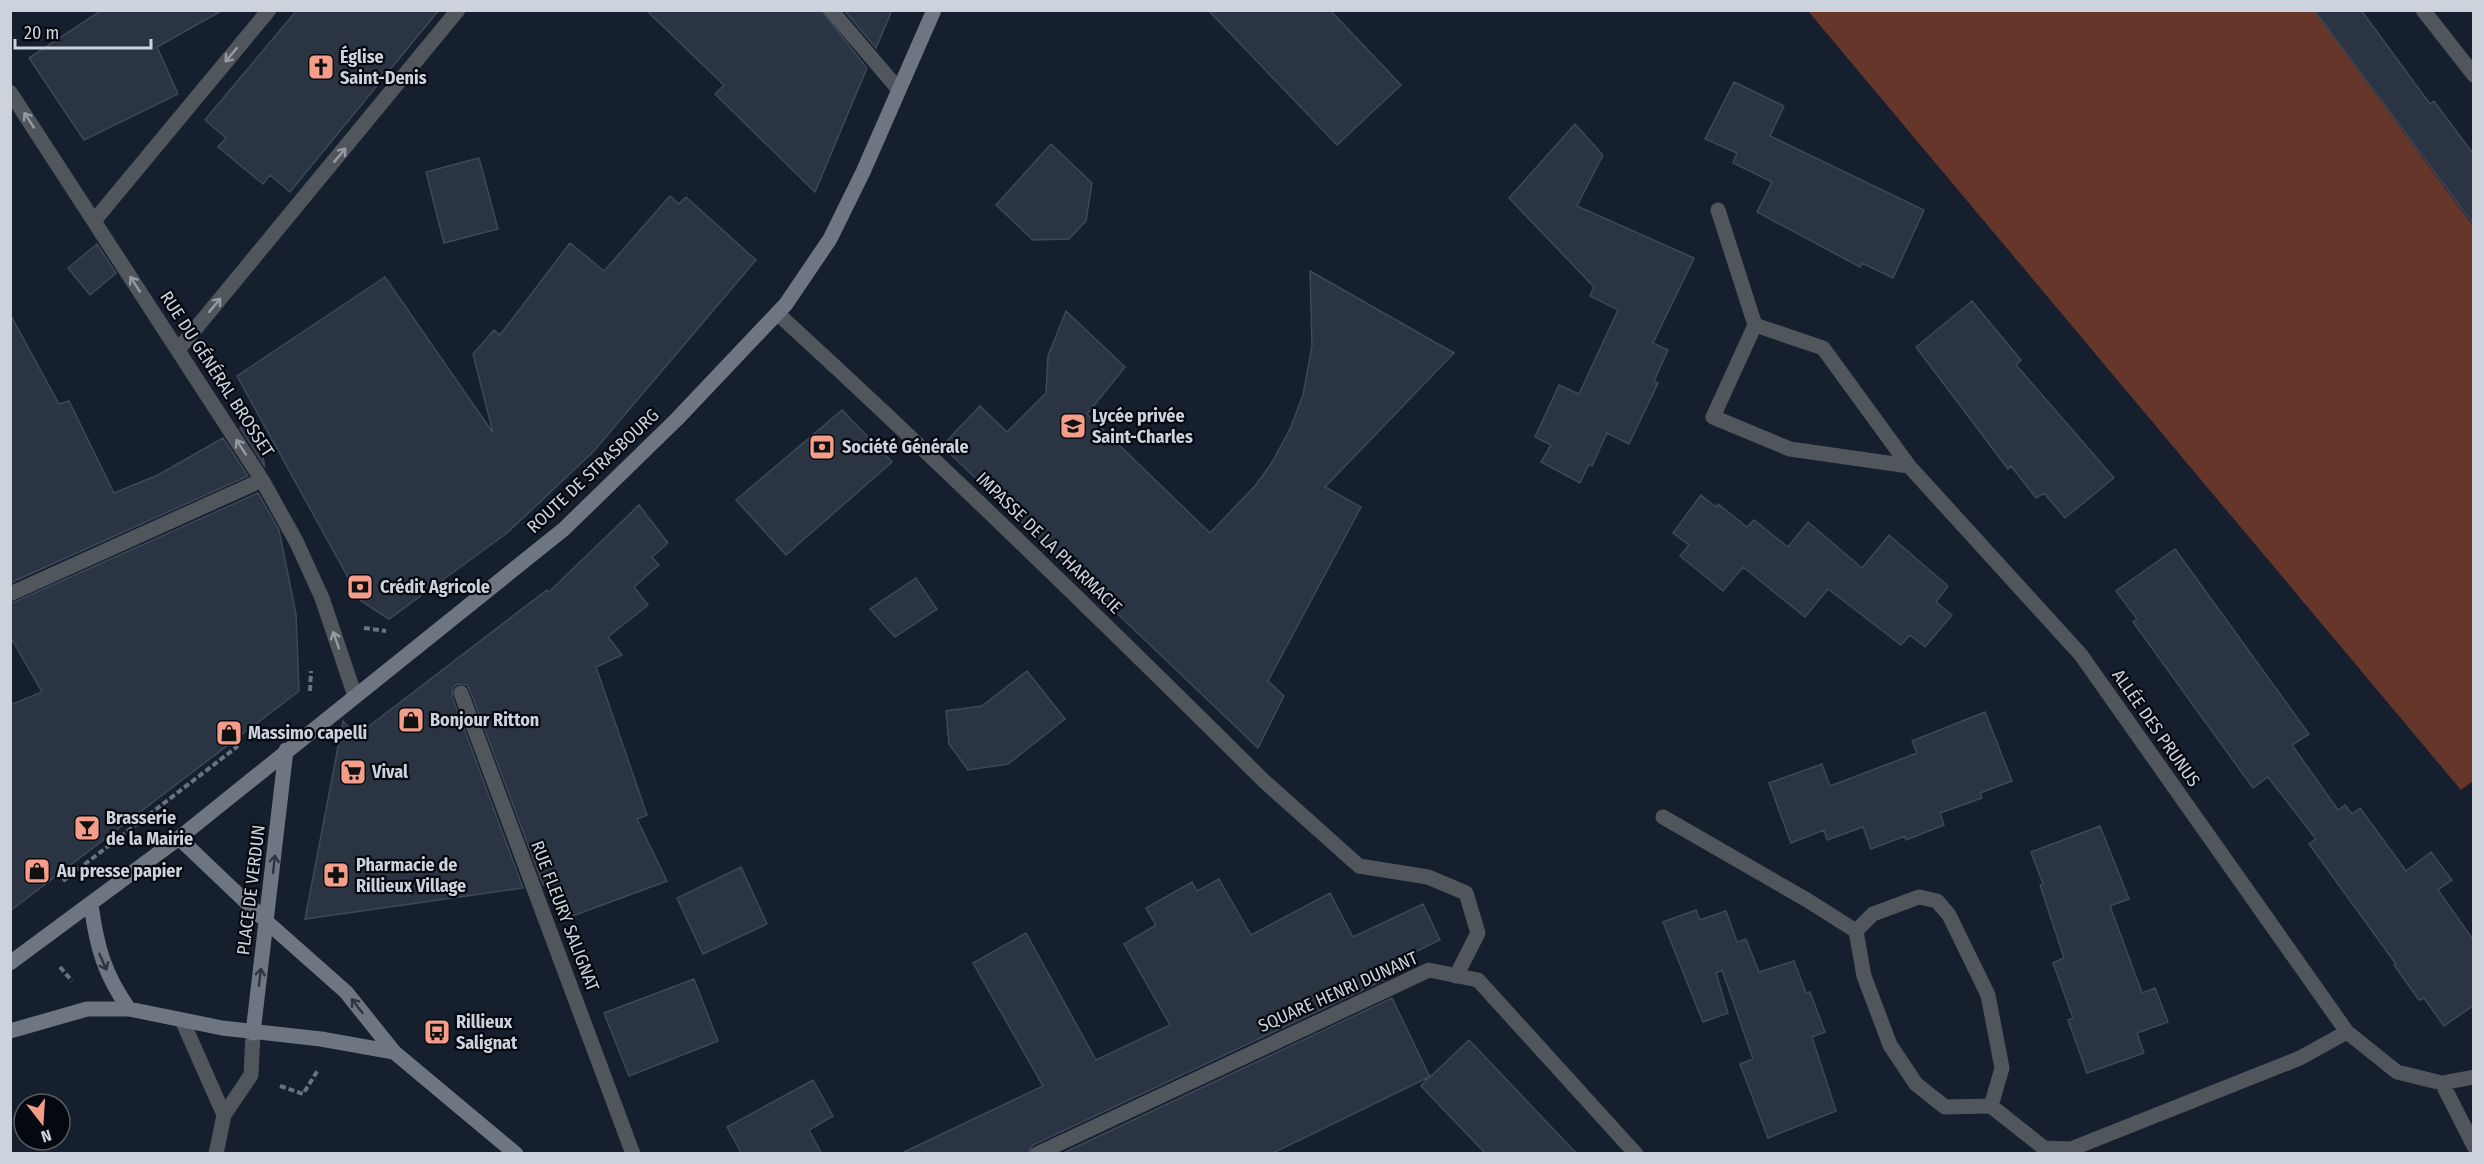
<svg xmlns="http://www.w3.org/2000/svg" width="2484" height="1164" viewBox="0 0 2484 1164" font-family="'Fira Sans Condensed',sans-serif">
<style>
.garden{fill:#67362a}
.building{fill:#2a3443;stroke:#3d4858;stroke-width:1.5}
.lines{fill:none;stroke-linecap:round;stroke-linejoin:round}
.path{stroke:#6a727f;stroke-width:4;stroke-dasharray:6 3;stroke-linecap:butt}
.lane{stroke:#51565d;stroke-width:15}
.street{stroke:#51565d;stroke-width:15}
.secondary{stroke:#6e7681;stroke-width:15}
.oneway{stroke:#959ba3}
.oneway2{stroke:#2f353d}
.labels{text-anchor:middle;stroke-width:4.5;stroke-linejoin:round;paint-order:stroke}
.poi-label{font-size:18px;font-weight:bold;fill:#cdd3dd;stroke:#05090f;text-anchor:start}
.street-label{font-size:18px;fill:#cdd3dd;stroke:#05090f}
</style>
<rect width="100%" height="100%" fill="#151f2d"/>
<path class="garden" d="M1808 11H2314L2473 226V781L2461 790Z"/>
<path class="building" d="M102 10H223L157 47 178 94 84 140 29 58Z
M297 10H439L290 192 270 175 263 184 218 147 226 138 205 120Z
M646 10H821L867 68 815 192 715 94 724 85Z
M844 10H892L876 48Z
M1208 10H1330L1401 85 1337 145Z
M2314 10H2361L2430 104 2434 101 2474 155V225Z
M1734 82 1784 106 1770 136 1924 210 1893 278 1862 263 1860 267 1757 212 1772 182 1733 163 1737 153 1705 139Z
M1575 124 1603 155 1577 206 1694 258 1653 343 1668 350 1654 381 1658 383 1629 444 1607 433 1592 466 1589 464 1580 483 1541 462 1551 445 1535 437 1559 385 1579 394 1618 310 1590 296 1594 287 1509 198Z
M1051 144 1092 183 1086 221 1069 239 1033 240 996 205Z
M479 158 498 229 444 243 426 172Z
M670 196 679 204 686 197 756 260 593 452 507 533 389 619 361 601 237 376 385 277 493 433 473 354 494 330 500 335 570 243 604 271Z
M97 244 116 273 90 295 68 268Z
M1310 271 1454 353 1325 487 1361 507 1268 681 1284 696 1258 748 942 446 980 406 1007 432 1046 393 1048 356 1066 311 1125 367 1087 414 1210 533 1255 486 1271 464 1290 429 1303 395 1312 346Z
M1972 301 2021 360 2016 365 2114 478 2065 518 2044 493 2036 498 2011 466 2008 469 1916 347Z
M10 314 59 404 69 401 114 493 158 475 223 438 248 476 10 583Z
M842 410 892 462 786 555 736 500Z
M255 419 265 467 240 428Z
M258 493 279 530 296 614 299 691 10 911V705L42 692 10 636V604Z
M1701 495 1716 507 1718 504 1747 527 1754 520 1788 547 1808 522 1862 568 1889 535 1948 586 1936 602 1952 615 1925 647 1910 635 1901 645 1828 589 1805 617 1743 567 1723 591 1680 556 1689 545 1673 533Z
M639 505 668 543 652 557 659 565 634 587 648 605 608 637 622 655 596 667 647 815 637 819 667 881 567 918 553 884 543 885 470 690 467 685 458 684 453 687 452 696 523 888 305 919 343 721 356 736 547 590 549 592Z
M2175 549 2309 734 2292 745 2338 810 2345 805 2352 814 2360 808 2406 871 2431 852 2452 880 2438 890 2474 941V1005L2444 1026 2424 998 2419 1000 2394 965 2396 964 2309 844 2316 839 2268 777 2253 788 2133 622 2137 619 2116 591Z
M916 578 937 609 895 637 870 609Z
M1027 671 1065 719 1008 764 968 770 949 744 946 711 982 706Z
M1985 712 2012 781 1980 793 1982 798 1940 813 1944 825 1906 840 1905 836 1871 849 1863 827 1827 840 1824 830 1791 843 1769 783 1822 764 1830 786 1917 753 1912 741Z
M2100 826 2129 899 2110 906 2142 993 2155 988 2168 1022 2137 1033 2144 1053 2087 1073 2068 1020 2073 1018 2053 963 2064 958 2040 885 2043 884 2031 852Z
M741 867 767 924 703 954 677 898Z
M1219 879 1251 935 1330 893 1353 937 1423 904 1440 940 1379 970 1384 980 1033 1145 1027 1154H900L1043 1086 973 963 1026 933 1096 1060 1170 1025 1124 944 1156 925 1146 908 1192 882 1197 891Z
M1696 910 1700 920 1726 911 1737 942 1746 939 1759 972 1794 961 1806 993 1810 992 1825 1032 1812 1037 1836 1111 1768 1138 1740 1064 1753 1059 1722 970 1716 973 1728 1013 1703 1022 1663 922Z
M694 979 718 1041 629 1076 604 1013Z
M1392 998 1430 1077 1469 1040 1577 1154H1486L1421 1086 1429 1077 1271 1154H1061Z
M813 1080 833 1116 809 1130 822 1154H742L727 1127Z"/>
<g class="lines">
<path class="path" d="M364 628 386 631
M310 691 311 671
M63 881 238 746
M60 967 72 981
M280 1086 303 1094 318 1070"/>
<path class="lane" d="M1264 781 1359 866 1428 877 1466 893 1478 933 1456 976"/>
<path class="street" d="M831 10 899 90
M2423 10 2474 75
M10 92 262 480 296 541 322 598 355 696
M1718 210 1755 325
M94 221 269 10
M777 313C943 465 1104 622 1264 781
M178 350 458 10
M1909 466 1790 449 1713 417 1755 325 1823 348 1909 466 2081 655 2347 1032 2397 1072 2442 1083 2474 1077
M10 594 262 480
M461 693 633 1154
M1663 817 1807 900 1856 931
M182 1020 224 1115
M2442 1083 2474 1146
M1991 1106 1945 1107 1916 1084 1890 1045 1864 976 1856 931 1873 914 1919 897 1937 901 1949 915 1988 995 2002 1068 1991 1106 2044 1148 2071 1149 2300 1058 2347 1032
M216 1154 224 1115 251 1075 253 1033
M1037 1154 1429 970 1478 980 1636 1154"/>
<path class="secondary" d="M179 838 267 922 346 992 394 1052 516 1154
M91 905C97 947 104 974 129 1009L222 1028 321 1039 394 1052
M10 963 179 838 564 529 677 419 786 304 830 239 863 172 934 10
M10 1031 87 1009H129
M253 1033 286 750"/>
</g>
<defs><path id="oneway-shaft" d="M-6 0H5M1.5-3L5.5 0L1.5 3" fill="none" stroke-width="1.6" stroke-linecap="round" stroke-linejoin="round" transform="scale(1.5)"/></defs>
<g class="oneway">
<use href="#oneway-shaft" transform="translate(231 55) rotate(130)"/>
<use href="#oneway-shaft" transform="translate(29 120) rotate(-123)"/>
<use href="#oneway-shaft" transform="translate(340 155) rotate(-50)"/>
<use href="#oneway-shaft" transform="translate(135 284) rotate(-123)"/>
<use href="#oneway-shaft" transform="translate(215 305) rotate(-50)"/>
<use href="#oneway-shaft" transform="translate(241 447) rotate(-123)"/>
<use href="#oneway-shaft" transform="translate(336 640) rotate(-109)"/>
</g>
<g class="oneway2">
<use href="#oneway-shaft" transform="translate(274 864) rotate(-84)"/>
<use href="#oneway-shaft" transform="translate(103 962) rotate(66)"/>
<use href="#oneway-shaft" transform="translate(260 977) rotate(-83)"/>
<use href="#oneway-shaft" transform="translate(357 1006) rotate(-128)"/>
</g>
<defs>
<symbol id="church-square" viewBox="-11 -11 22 22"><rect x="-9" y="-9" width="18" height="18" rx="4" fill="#f49e89" stroke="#05090f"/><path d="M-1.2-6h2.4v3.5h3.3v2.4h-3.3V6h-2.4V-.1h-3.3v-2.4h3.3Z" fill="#111"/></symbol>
<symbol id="school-square" viewBox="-11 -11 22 22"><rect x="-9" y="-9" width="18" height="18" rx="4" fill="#f49e89" stroke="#05090f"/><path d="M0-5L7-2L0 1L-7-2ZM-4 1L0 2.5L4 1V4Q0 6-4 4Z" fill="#111"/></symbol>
<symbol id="bank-square" viewBox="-11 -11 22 22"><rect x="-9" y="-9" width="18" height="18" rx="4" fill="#f49e89" stroke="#05090f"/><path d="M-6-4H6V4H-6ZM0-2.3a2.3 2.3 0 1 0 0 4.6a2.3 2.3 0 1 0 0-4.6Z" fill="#111"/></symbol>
<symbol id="shop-square" viewBox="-11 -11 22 22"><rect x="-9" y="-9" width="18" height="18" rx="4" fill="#f49e89" stroke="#05090f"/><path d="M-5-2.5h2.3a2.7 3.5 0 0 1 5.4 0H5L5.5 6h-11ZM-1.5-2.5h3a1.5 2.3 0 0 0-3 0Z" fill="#111"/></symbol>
<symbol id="supermarket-square" viewBox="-11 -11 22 22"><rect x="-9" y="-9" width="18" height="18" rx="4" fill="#f49e89" stroke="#05090f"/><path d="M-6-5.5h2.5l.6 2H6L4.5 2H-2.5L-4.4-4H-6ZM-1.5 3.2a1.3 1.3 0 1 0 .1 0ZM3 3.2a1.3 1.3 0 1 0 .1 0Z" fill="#111"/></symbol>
<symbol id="bar-square" viewBox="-11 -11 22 22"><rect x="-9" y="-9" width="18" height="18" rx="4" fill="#f49e89" stroke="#05090f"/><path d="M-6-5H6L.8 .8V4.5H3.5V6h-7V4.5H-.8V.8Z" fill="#111"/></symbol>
<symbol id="pharmacy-square" viewBox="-11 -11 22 22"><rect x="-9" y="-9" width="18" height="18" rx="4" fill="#f49e89" stroke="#05090f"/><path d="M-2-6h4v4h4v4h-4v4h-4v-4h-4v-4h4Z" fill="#111"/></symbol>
<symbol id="bus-square" viewBox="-11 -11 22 22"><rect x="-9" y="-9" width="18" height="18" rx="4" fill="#f49e89" stroke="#05090f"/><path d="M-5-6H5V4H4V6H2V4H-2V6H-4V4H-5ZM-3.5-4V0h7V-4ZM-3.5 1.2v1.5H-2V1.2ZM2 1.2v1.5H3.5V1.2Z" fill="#111"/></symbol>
</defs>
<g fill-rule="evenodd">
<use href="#church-square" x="306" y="52" width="30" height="30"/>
<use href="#school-square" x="1058" y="411" width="30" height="30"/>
<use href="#bank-square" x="807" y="432" width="30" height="30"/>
<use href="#bank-square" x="345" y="572" width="30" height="30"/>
<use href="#shop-square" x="396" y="705" width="30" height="30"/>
<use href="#shop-square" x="214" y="718" width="30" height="30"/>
<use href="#supermarket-square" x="338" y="757" width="30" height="30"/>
<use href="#bar-square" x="72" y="813" width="30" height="30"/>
<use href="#shop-square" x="22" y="856" width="30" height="30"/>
<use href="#pharmacy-square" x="321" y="860" width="30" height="30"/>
<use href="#bus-square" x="422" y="1017" width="30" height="30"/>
</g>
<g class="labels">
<g class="poi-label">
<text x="340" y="63">Église<tspan x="340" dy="21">Saint-Denis</tspan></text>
<text x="1092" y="422">Lycée privée<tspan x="1092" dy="21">Saint-Charles</tspan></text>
<text x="842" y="453">Société Générale</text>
<text x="380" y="593">Crédit Agricole</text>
<text x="430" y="726">Bonjour Ritton</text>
<text x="248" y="739">Massimo capelli</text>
<text x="372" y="778">Vival</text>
<text x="106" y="824">Brasserie<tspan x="106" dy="21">de la Mairie</tspan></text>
<text x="356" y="871">Pharmacie de<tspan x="356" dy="21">Rillieux Village</tspan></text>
<text x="57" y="877">Au presse papier</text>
<text x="456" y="1028">Rillieux<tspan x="456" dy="21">Salignat</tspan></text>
</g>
<g class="street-label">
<text transform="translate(217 374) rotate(57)" y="6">RUE DU GÉNÉRAL BROSSET</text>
<text transform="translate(593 471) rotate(-43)" y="6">ROUTE DE STRASBOURG</text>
<text transform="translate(1049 543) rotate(44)" y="6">IMPASSE DE LA PHARMACIE</text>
<text transform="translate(2156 728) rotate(55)" y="6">ALLÉE DES PRUNUS</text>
<text transform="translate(251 890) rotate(-83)" y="6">PLACE DE VERDUN</text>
<text transform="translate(565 916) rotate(69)" y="6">RUE FLEURY SALIGNAT</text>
<text transform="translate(1338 992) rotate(-24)" y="6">SQUARE HENRI DUNANT</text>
</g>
</g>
<rect width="2484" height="1164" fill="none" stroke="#cdd3dd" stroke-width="24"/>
<g transform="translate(42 1122) rotate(163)"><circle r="28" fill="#05090f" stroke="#555a61" stroke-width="1.5"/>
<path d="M0-4.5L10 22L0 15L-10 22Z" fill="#f49e89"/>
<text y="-9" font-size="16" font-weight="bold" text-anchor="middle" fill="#cdd3dd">N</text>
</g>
<path d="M15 39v9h136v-9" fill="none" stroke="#cdd3dd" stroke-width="3"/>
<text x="24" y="39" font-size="18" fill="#cdd3dd" stroke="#05090f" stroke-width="4.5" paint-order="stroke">20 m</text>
</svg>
